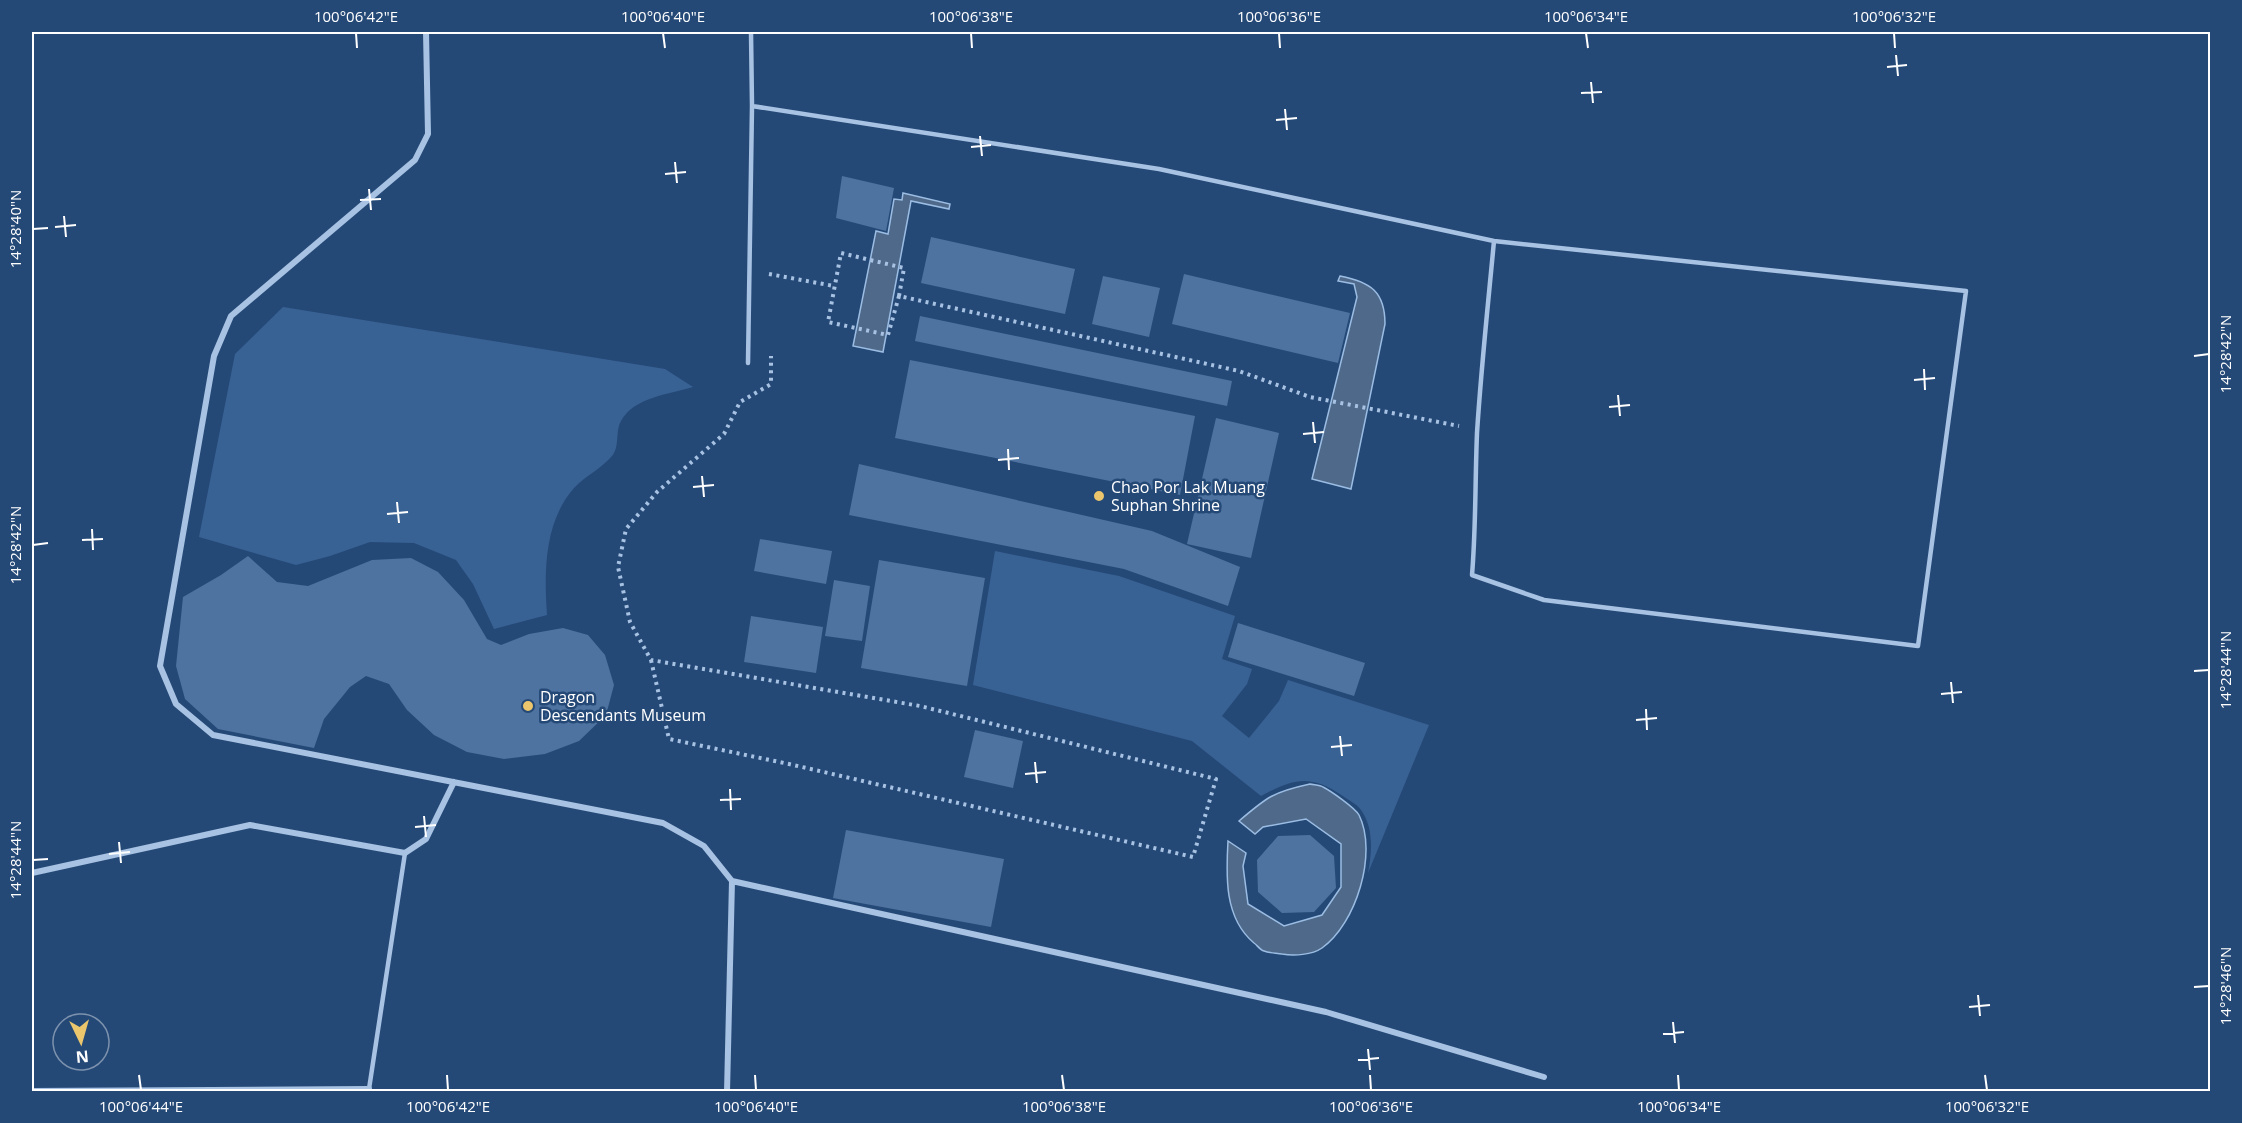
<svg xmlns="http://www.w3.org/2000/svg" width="2242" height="1123" viewBox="0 0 2242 1123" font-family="'Open Sans',sans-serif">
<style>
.green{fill:#396294}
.water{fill:#4f698a;stroke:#9bbde3;stroke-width:1.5}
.building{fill:#4e73a0}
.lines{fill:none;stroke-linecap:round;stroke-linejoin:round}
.path{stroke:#a7c2e2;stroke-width:4;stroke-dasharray:3 4.5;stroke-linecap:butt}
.service{stroke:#a7c2e2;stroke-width:4.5}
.minor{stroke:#a7c2e2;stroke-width:6}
.ticks{fill:none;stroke:#fff;stroke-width:2}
.poi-dot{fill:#ebc66c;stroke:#254977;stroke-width:2}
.labels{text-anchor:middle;stroke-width:5;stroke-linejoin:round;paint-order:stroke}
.poi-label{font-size:16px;fill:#fff;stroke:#254977;text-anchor:start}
.neatline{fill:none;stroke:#fff;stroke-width:2}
.ticks-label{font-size:15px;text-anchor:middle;fill:#fff}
</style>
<rect width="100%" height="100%" fill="#254977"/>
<path class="green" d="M283 307 665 369 693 387C670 394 634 397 621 421 615 431 620 447 612 456 601 469 585 476 574 488 544 522 544 572 547 615L494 629 473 584 456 560 414 543 370 542 330 556 296 565 199 537 235 354Z
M995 551 1119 576 1235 616 1222 659 1252 669 1247 684 1222 716 1249 738 1279 701 1288 680 1429 725 1368 873C1372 853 1374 828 1361 810 1357 804 1348 800 1343 796 1311 774 1294 778 1261 796L1192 741 973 685Z"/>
<path class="water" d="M903 193 950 204 949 209 911 201 883 352 853 346 876 231 888 234 894 199 902 200Z
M1340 276C1371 282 1385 292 1385 324L1351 489 1312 479 1357 297 1354 284 1338 281Z
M1310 784C1314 785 1320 785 1323 787 1331 791 1355 808 1359 815 1378 853 1356 924 1322 948 1312 955 1294 956 1282 954 1277 953 1269 953 1264 951 1260 950 1257 945 1254 943 1224 918 1226 876 1228 841L1246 853 1243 866 1248 904 1284 926 1322 915 1341 887V844L1306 819 1263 827 1255 834 1239 821C1267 797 1273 792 1310 784Z"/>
<path class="building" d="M842 176 894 188 886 231 836 218Z
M931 237 1075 269 1065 314 921 283Z
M1184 274 1350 313 1338 363 1172 324Z
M1103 276 1160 288 1149 337 1092 324Z
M920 316 1232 381 1227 406 915 341Z
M910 360 1195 416 1180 495 895 438Z
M1216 418 1279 433 1251 558 1187 544Z
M859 464 1152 531 1240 567 1228 606 1124 569 849 515Z
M760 539 832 551 826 584 754 571Z
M248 556 277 582 308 586 372 560 411 558 438 572 464 600 487 639 501 645 529 634 563 628 588 635 605 655 614 685 606 715 579 741 545 754 504 759 467 752 434 735 407 710 389 684 366 676 350 687 324 719 314 748 218 729 185 699 176 666 183 597 221 575Z
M879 560 985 578 967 686 861 668Z
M834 580 870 586 862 641 825 636Z
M751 616 823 627 816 673 744 662Z
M1238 623 1365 663 1354 696 1228 657Z
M975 730 1023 741 1013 788 964 777Z
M846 830 1004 859 991 927 833 898Z
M1310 835 1334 856 1336 888 1314 912 1282 913 1258 892 1257 860 1278 836Z"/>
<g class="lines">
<path class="path" d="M769 274 834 286
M899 296 904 268 841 253 828 322 888 335 899 296 1239 371 1310 397 1459 426
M651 660 669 739 789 764 1193 857 1216 779 920 706 651 660 630 622 618 567 626 529 657 492 724 434 740 402 771 384V356"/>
<path class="service" d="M752 106 1159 169 1494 241 1966 291 1918 646 1544 600 1472 575C1476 528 1475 481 1477 433 1481 369 1488 305 1494 241
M748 363 752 106 751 32
M369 1089 405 853"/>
<path class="minor" d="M426 32 428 134 415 160 231 316 214 356 160 666 176 704 213 735 663 823 704 846 732 881 1326 1012 1544 1077
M32 873 250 825 405 853 426 839 454 782
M32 1091 369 1089V1092
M727 1092 732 881"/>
</g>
<path class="ticks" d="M356 33 357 48M663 33 665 48M971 33 972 48M1279 33 1280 48M1586 33 1588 48M1894 33 1895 48M1896 55 1898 76M1887 67 1907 65M1591 82 1593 103M1581 93 1602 92M1285 109 1287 130M1276 120 1297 118M980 136 982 156M971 147 991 145M675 162 677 183M665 174 686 172M369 189 371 210M360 200 381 199M64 216 66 237M55 227 76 225M33 229 48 228M2194 356 2209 354M1924 369 1925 390M1914 380 1935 378M1618 395 1620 416M1609 407 1630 405M1313 422 1315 443M1303 434 1324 432M1008 449 1009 470M998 460 1019 458M702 476 704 497M693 487 714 485M397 502 399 523M387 514 408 512M92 529 93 550M82 540 103 539M33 545 48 543M2194 671 2209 670M1951 682 1953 703M1941 694 1962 692M1646 709 1647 730M1636 720 1657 718M1340 736 1342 756M1331 747 1352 745M1035 762 1037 783M1025 774 1046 772M730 789 731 810M720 800 741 799M424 816 426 837M415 827 436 825M119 842 121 863M109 854 130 852M33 860 48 859M2194 987 2209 986M1978 995 1980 1016M1969 1007 1990 1005M1673 1022 1675 1043M1663 1034 1684 1032M1368 1049 1370 1070M1358 1060 1379 1058M139 1075 141 1090M447 1075 448 1090M755 1075 756 1090M1062 1075 1064 1090M1370 1075 1371 1090M1678 1075 1679 1090M1985 1075 1987 1090"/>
<g class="poi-dot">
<circle cx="1099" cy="496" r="6"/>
<circle cx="528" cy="706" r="6"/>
</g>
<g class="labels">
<g class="poi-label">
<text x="1111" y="493">Chao Por Lak Muang<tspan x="1111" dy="18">Suphan Shrine</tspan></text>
<text x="540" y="703">Dragon<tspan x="540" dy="18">Descendants Museum</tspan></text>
</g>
</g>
<rect width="2242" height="1123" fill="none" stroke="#254977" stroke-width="66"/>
<g transform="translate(81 1042) rotate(175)"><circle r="28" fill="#254977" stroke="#7c92ad" stroke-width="1.5"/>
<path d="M0-4.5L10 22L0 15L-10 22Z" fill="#ebc66c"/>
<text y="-9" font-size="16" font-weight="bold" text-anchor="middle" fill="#ffffff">N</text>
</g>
<rect x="33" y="33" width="2176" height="1057" class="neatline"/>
<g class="ticks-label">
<text x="356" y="22">100°06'42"E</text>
<text x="663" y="22">100°06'40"E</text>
<text x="971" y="22">100°06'38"E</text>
<text x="1279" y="22">100°06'36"E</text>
<text x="1586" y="22">100°06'34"E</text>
<text x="1894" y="22">100°06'32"E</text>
<text transform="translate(16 229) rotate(-90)" y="5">14°28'40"N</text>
<text transform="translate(2226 354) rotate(-90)" y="5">14°28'42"N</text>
<text transform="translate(16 545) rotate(-90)" y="5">14°28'42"N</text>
<text transform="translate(2226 670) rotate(-90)" y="5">14°28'44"N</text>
<text transform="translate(16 860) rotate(-90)" y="5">14°28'44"N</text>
<text transform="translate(2226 986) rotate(-90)" y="5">14°28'46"N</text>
<text x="141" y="1112">100°06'44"E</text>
<text x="448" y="1112">100°06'42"E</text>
<text x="756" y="1112">100°06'40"E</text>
<text x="1064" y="1112">100°06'38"E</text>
<text x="1371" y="1112">100°06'36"E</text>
<text x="1679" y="1112">100°06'34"E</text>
<text x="1987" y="1112">100°06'32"E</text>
</g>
</svg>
